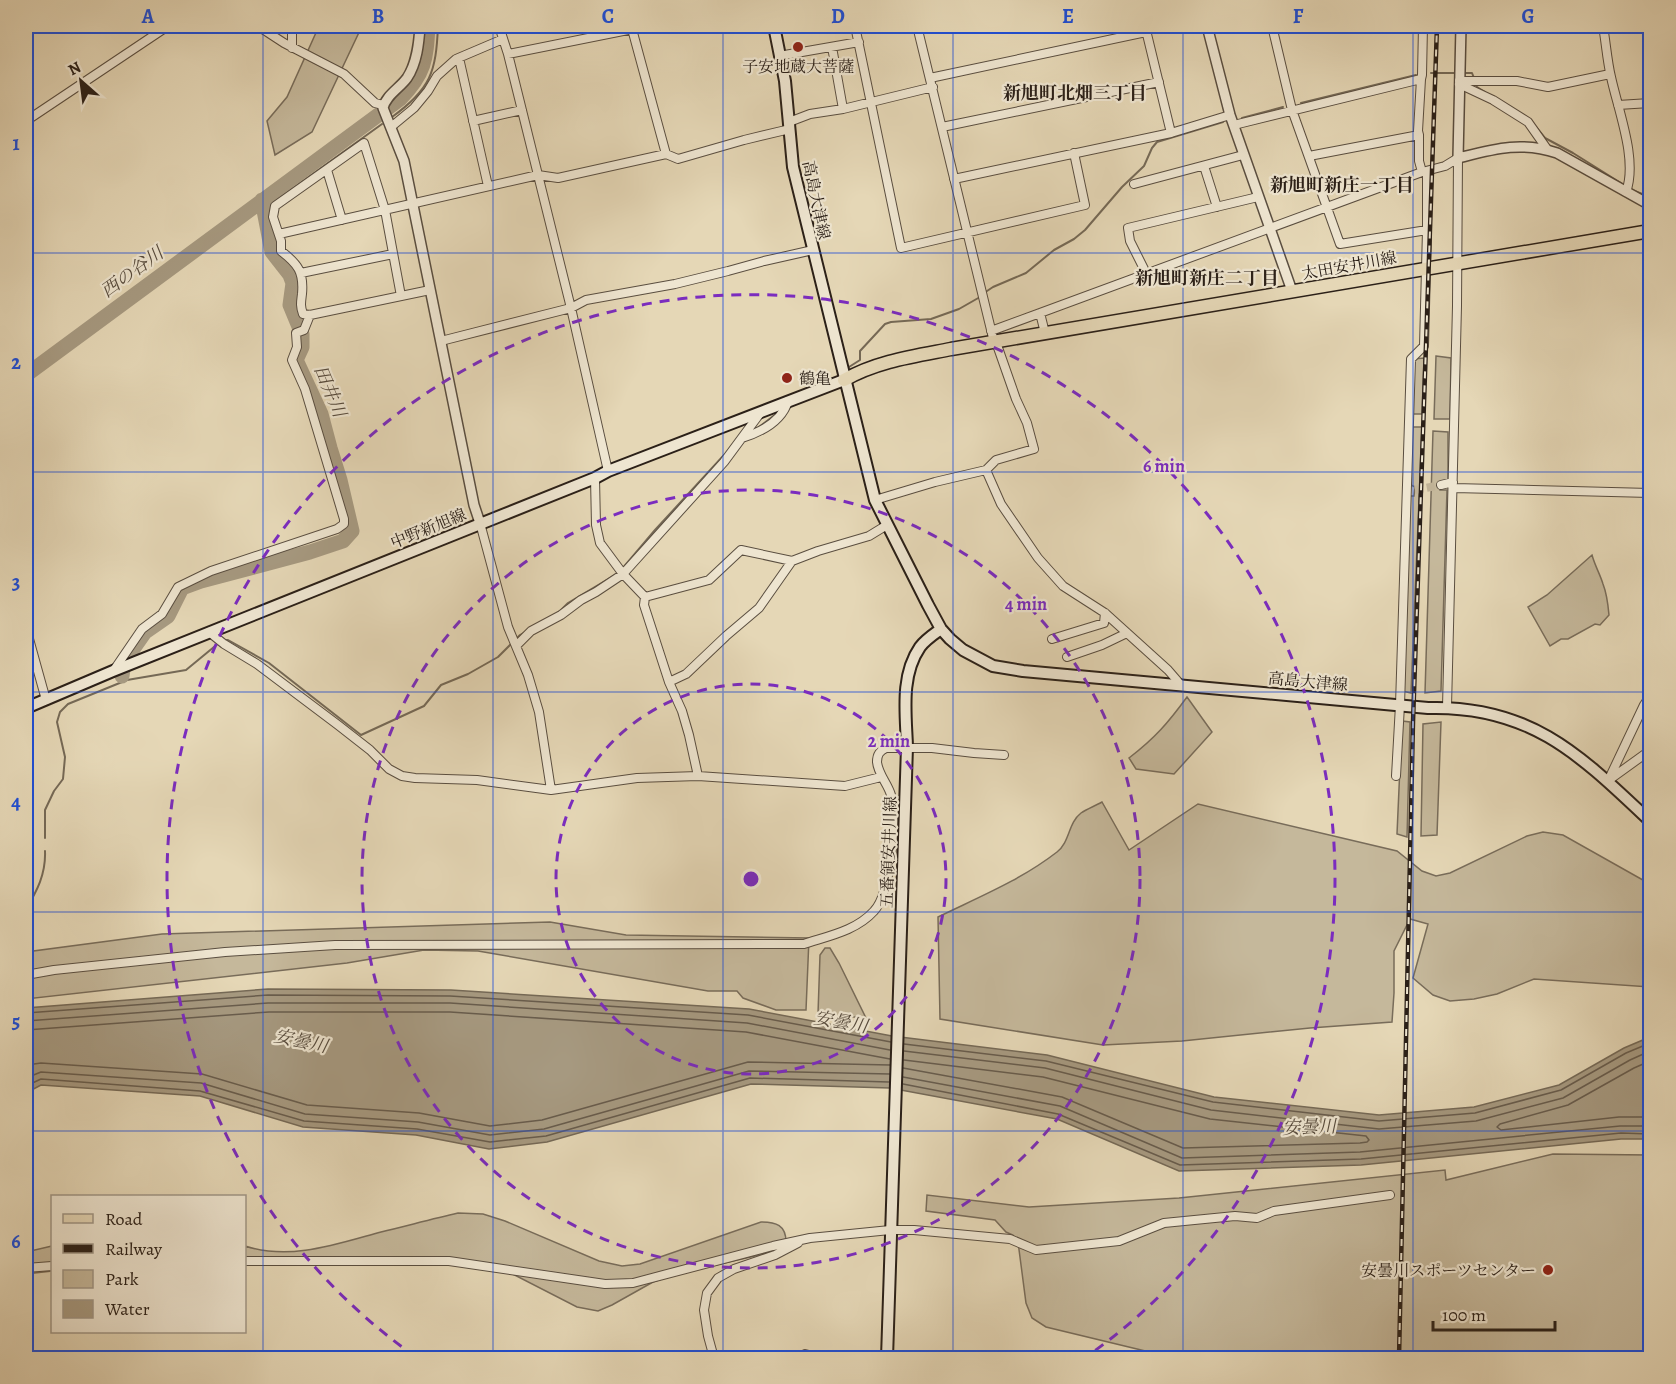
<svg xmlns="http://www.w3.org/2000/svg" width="1676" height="1384" viewBox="0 0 1676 1384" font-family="Alegreya,'Noto Serif JP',serif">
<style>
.green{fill:#c5b89b;stroke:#786c5a;stroke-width:1.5}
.water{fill:#a69980;stroke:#756956;stroke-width:1.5}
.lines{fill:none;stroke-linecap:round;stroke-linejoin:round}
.shore{stroke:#685c4c;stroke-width:1.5}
.stream{stroke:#756956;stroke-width:2}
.river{stroke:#a69980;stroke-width:15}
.minor-tunnel{stroke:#c0b296;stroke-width:8;stroke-dasharray:8 4;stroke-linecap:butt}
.minor-casing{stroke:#5a4e40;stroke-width:10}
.tertiary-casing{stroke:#5a4e40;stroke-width:12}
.secondary-casing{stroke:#2b2018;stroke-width:14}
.primary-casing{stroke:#2b2018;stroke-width:15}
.minor{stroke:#eee5d0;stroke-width:8}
.tertiary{stroke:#eee5d0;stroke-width:9}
.secondary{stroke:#eee5d0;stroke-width:10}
.primary{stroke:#e5d7b6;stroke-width:12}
.rail-casing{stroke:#2b2018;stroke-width:4.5}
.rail{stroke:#eee5d0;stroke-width:2;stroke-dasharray:7;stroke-linecap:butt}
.grid{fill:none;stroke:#1d4ed8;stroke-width:1.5;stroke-opacity:0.55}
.ring{fill:none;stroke:#7b2cbf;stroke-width:3;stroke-dasharray:10 8}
.poi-dot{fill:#8f2418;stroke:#eee5d0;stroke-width:2}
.labels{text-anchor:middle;stroke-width:4.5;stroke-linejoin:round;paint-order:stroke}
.poi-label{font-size:16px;fill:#2b2018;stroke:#eee5d0}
.street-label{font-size:16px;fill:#2b2018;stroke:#eee5d0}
.neighbourhood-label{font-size:18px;font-weight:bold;fill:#2b2018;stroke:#eee5d0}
.water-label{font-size:18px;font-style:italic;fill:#564a3c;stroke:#eee5d0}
.centre{fill:#7b2cbf;stroke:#eee5d0;stroke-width:3}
.ring-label{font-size:18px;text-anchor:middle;font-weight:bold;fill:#7b2cbf;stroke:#eee5d0;stroke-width:4.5;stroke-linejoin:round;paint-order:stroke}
.neatline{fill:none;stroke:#1d4ed8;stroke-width:2}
.grid-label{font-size:20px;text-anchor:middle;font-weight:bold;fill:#1d4ed8}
</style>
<rect width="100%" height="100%" fill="#e5d7b6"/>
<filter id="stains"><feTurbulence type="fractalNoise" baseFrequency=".00333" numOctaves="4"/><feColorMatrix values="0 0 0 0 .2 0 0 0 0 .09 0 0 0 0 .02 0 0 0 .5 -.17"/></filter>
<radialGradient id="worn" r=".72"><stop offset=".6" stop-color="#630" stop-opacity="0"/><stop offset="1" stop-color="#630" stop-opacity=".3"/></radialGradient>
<path class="green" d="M319 26H362L312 132 275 155 267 121 287 97Z
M1436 356 1451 358 1450 419H1434Z
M1424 358 1422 414H1412L1413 359Z
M1411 427H1422L1411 693 1402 691 1408 496H1414L1415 487 1409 484Z
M1433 431 1448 432V480L1440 482V490H1447L1441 691 1425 693Z
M1592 555C1595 566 1600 574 1603 584 1607 594 1608 604 1609 615L1600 625 1595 624 1568 639H1561L1550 646 1528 607 1547 595Z
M1187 697 1212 732 1174 774 1136 769 1129 758C1155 738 1168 723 1187 697Z
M1402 721 1410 722 1407 837 1397 834Z
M1441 722 1437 835 1421 836 1423 724Z
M1102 802 1129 850 1198 804 1397 851 1422 871 1436 876 1450 873 1527 836 1543 832 1563 835 1650 884V987L1534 979 1497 994 1474 999 1450 1001 1433 995 1413 978 1428 924 1410 919 1394 951V993L1392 1022 1310 1028 1182 1041 1103 1045 940 1019 938 917C979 897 1021 880 1057 852 1070 842 1068 823 1081 813 1087 809 1095 806 1102 802Z
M550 922 626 935 809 938 806 1010H776L743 998 737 991H708L478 951 424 950 347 963 26 999V952L162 934Z
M825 948H830L839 963 866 1018 818 1014 820 955Z
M1553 1154 1650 1155V1358H1179L1166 1356 1046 1327 1032 1318 1026 1303 1018 1242 1013 1235 1006 1232 995 1220 926 1211 927 1195 1029 1207 1179 1198 1445 1170 1446 1180Z
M458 1213 483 1214 505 1221 599 1261 622 1266 640 1264 761 1222C776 1222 786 1225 786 1242L779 1248 764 1254 676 1274 653 1282 612 1305 598 1311 577 1307 503 1269 481 1264 245 1261V1246C290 1261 337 1244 381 1232 406 1226 432 1219 458 1213Z
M52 1246V1271L26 1274V1252Z"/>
<path class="water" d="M268 989 451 990 749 1009 892 1036 1047 1055 1214 1097 1379 1115 1474 1107 1559 1085 1624 1048 1650 1037V1139H1621L1361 1165 1179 1171 1057 1119 890 1088 751 1084 547 1142 489 1149 416 1135 303 1127 200 1096 41 1085 26 1093V1008Z"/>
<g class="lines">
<path class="shore" d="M26 1013 268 995 450 996 748 1015 891 1042
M26 1021 268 1003H450L747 1023 890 1050
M26 1030 269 1012H450L746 1032 890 1059
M904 1044 1046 1061 1213 1102 1379 1121 1475 1113 1561 1090 1626 1053 1650 1043
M904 1051 1045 1068 1211 1110 1379 1129 1476 1121 1563 1098 1630 1060 1650 1051
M1650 1061 1634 1068 1568 1105 1500 1124 1497 1127 1501 1130 1619 1117H1650
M26 1068 34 1064 41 1063 202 1074 307 1105 419 1113 490 1126 542 1120 748 1062 890 1065
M903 1068 1062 1097 1183 1148 1360 1143 1367 1142 1369 1140 1366 1136 1210 1119 1043 1077 904 1060
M903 1077 1060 1106 1182 1158 1360 1152 1620 1126H1650
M26 1078 41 1072 201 1083 305 1114 418 1122 490 1135 544 1129 749 1071 890 1074
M903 1084 1058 1114 1180 1165 1361 1159 1621 1133 1650 1134
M26 1086 41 1079 200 1091 304 1121 417 1129 490 1142 546 1136 750 1078 889 1082"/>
<path class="stream" d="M1431 73H1455
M1466 73H1472L1474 78
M1475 82 1477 87 1485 92
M1301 103 1416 75
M392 117C431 89 436 72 438 26
M1242 118 1283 107
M1536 127 1545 138 1573 153 1624 185
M1632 190 1650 197
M264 209 382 124
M984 293 993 287 1026 273 1054 250 1074 239 1085 230 1122 187 1144 166 1152 148 1157 142 1223 122
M849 367 860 360V351L885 324 891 322 931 319 959 309 980 297
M759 427 776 414 779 410
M622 569 655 530 724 455
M558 613 568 603 615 575
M225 640H228L269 663 361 735 424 706 441 685 468 674 498 657 520 635 527 631
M45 838V810L54 791 63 779 65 757 57 722 60 712 68 704 127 680 186 670 220 642
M26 909C37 891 46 874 45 851"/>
<path class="river" d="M26 375 400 99C425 73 426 60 428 26
M122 676 124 662 145 632 168 616 182 588 201 581 310 552 343 541 352 531 340 480 330 448 321 414 296 360 302 347V334L290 305 293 283 290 275 272 252 262 200"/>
<path class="minor-tunnel" d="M1415 490 1441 485"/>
<defs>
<path id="minor" d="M258 26 284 43 344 74 375 103 383 105
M292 26V48
M499 26 508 54 571 308 608 471
M855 26 901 248 1085 205 1074 153
M917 26 994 342
M1272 26 1292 110 1340 244 1427 230V171
M1603 26C1606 43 1607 60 1611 77 1618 110 1638 160 1626 192
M632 29 666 154
M918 29 934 26
M1273 30 1291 26
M832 47 843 109
M508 54 648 26
M779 56 859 42
M459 58 488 186
M930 78 1146 32
M1459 81H1517L1548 87 1610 74
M1459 84 1493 100 1528 122 1547 149
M1618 105 1650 103
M26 121 168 26
M473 121 522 110
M789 122 810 114 843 109 933 87
M1234 125 1421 79
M391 127 414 108 428 91 437 76 456 59 503 39
M942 127 1159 82
M1171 133 1230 115
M1419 135V161L1422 172
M1309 156 1419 135 1418 131 1421 79 1422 75 1423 26
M1204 166 1217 207
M327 170 342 220
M954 179 1171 133 1145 26
M1134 184 1243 155
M279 234 538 175 558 178 666 154 678 159 744 140 790 129
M301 273 393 254
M1146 273 1130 241 1128 228 1258 197
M401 296 385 210 364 143 275 206 273 217 281 241V251C298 264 304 272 302 294 301 302 300 306 303 314L310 315 430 290
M991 331 1040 313
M1045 333 1040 313 1422 172 1445 166 1458 158
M441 341 571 308 586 300 675 284 728 271 764 261 813 250
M742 438C761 432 782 421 788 401
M986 470 1001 504 1038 558 1063 586 1105 613 1168 670 1181 685
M595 478 596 525 600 543 623 574 645 597 644 605 669 682 682 711 689 735 698 776
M1441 485 1453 482
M1454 488 1650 493
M875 500 935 482 986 470 996 460 1034 449 1027 423 1016 399 996 342
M480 523 508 627 528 675 539 712 551 790
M645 597 709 580 741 550 792 561
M26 628 46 700
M209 632 224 644 257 664 338 725 370 750 389 769 402 776 415 778 477 780 551 790 637 778 698 776 845 786 881 777
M1052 639 1104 623 1105 613
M516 646 531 631 561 615 581 600 596 592 623 574 724 462 761 412
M1067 657 1102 645 1127 633
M114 670 142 629 162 614 178 587 211 571 337 529 344 524V519L305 389 292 360 297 347 296 333 304 330 310 315
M669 682 686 674 726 636 759 608 792 561 818 551 869 536 887 525
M1447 707 1457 306 1458 158
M1396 776 1400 705 1411 359 1424 346 1427 230
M1609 780 1645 754 1650 752
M1608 781 1644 705 1650 696
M26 975 54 970 225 952 335 945 804 944C828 936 856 931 874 911 891 893 897 819 891 795 888 784 878 774 877 762 877 754 880 751 886 748H932L974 753 1004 755
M244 1261H449L605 1284 633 1283 773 1246 810 1238 890 1230H914L1010 1239 1036 1250 1119 1241 1164 1223 1235 1216 1257 1218 1274 1211 1390 1195
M26 1268 52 1266
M714 1358 708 1336 704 1310 707 1293 718 1278 734 1269 775 1255 798 1243
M804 1358 805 1354 820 1358"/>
<path id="tertiary" d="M420 26C419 43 417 63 407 78 400 88 386 95 383 108L404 161 474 505 480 523
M1207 26 1230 115 1292 291
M1461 26 1458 158C1494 149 1521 141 1557 153L1650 205"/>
<path id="secondary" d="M774 26 785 81 793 167 875 500 928 605 941 629 950 639 963 650 993 666 1023 671 1428 708C1531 705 1581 756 1650 821
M26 708 113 671 595 478 608 471 844 380
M887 1358 907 747C906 714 900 676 920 647 925 640 934 634 941 629"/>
<path id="primary" d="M844 380C877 361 915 356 951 349L1650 231"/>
</defs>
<use href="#minor" class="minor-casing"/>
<use href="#tertiary" class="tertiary-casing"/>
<use href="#secondary" class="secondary-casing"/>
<use href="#primary" class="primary-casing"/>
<use href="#minor" class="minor"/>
<use href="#tertiary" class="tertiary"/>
<use href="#secondary" class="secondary"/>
<use href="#primary" class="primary"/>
<defs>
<path id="rail" d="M1399 1358 1413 722 1437 26"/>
</defs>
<use href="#rail" class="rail-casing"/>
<use href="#rail" class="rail"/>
</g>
<path class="grid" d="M263 26V1358M493 26V1358M723 26V1358M953 26V1358M1183 26V1358M1413 26V1358M26 253H1650M26 472H1650M26 692H1650M26 912H1650M26 1131H1650"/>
<g class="ring">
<circle cx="751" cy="879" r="195"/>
<circle cx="751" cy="879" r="389"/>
<path d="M416 1357A584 584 0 1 1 1086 1357"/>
</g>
<g class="poi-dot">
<circle cx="798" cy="47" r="6"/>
<circle cx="787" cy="378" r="6"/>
<circle cx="1548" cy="1270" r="6"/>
</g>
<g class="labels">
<g class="poi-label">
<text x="798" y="72">子安地蔵大菩薩</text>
<text x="799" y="384" text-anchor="start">鶴亀</text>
<text x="1536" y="1276" text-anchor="end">安曇川スポーツセンター</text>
</g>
<g class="street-label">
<text transform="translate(817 200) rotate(78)" y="6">高島大津線</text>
<text transform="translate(1349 265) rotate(-10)" y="6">太田安井川線</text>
<text transform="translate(428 528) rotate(-22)" y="6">中野新旭線</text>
<text transform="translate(1308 681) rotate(5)" y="6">高島大津線</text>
<text transform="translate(888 852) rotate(-88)" y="6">五番領安井川線</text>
</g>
<g class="neighbourhood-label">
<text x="1075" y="99">新旭町北畑三丁目</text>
<text x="1342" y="191">新旭町新庄一丁目</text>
<text x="1207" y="284">新旭町新庄二丁目</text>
</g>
<g class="water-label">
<text transform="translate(132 272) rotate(-36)" y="6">西の谷川</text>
<text transform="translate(330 391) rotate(67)" y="6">田井川</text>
<text transform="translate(841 1022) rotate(10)" y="6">安曇川</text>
<text transform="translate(301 1041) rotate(12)" y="6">安曇川</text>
<text transform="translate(1309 1127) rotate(-2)" y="6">安曇川</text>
</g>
</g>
<circle cx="751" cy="879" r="9" class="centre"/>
<g class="ring-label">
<text x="1164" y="472">6 min</text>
<text x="1026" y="610">4 min</text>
<text x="889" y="747">2 min</text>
</g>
<rect width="1676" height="1384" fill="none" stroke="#e5d7b6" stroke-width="66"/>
<rect x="51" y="1195" width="195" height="138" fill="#eee5d0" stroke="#a09686" stroke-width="1.5"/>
<rect x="63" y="1214" width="30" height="9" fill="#e5d7b6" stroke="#a09686" stroke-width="1.5"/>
<text x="105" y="1225" font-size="18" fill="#2b2018">Road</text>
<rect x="63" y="1244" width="30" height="9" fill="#2b2018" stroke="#a09686" stroke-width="1.5"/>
<text x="105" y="1255" font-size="18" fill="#2b2018">Railway</text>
<rect x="63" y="1270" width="30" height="18" fill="#c5b89b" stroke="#a09686" stroke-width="1.5"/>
<text x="105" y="1285" font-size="18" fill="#2b2018">Park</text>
<rect x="63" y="1300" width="30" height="18" fill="#a69980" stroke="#a09686" stroke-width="1.5"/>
<text x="105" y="1315" font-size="18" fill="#2b2018">Water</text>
<g transform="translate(81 81) rotate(332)" stroke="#eee5d0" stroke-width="4.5" paint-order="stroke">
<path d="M0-4.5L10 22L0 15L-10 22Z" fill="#2b2018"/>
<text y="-9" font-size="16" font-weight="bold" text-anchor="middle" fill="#2b2018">N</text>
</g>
<path d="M1433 1321v9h122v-9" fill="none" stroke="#2b2018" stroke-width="3"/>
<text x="1442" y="1321" font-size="18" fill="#2b2018" stroke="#eee5d0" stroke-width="4.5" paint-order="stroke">100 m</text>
<rect x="33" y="33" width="1610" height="1318" class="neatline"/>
<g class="grid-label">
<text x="148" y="23">A</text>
<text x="378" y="23">B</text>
<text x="608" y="23">C</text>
<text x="838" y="23">D</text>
<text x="1068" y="23">E</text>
<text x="1298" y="23">F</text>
<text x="1528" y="23">G</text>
<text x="16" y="150">1</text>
<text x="16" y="369">2</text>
<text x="16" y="589">3</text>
<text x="16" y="809">4</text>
<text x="16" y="1028">5</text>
<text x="16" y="1248">6</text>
</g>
<rect width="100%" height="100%" filter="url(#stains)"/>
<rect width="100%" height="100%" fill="url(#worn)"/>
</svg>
